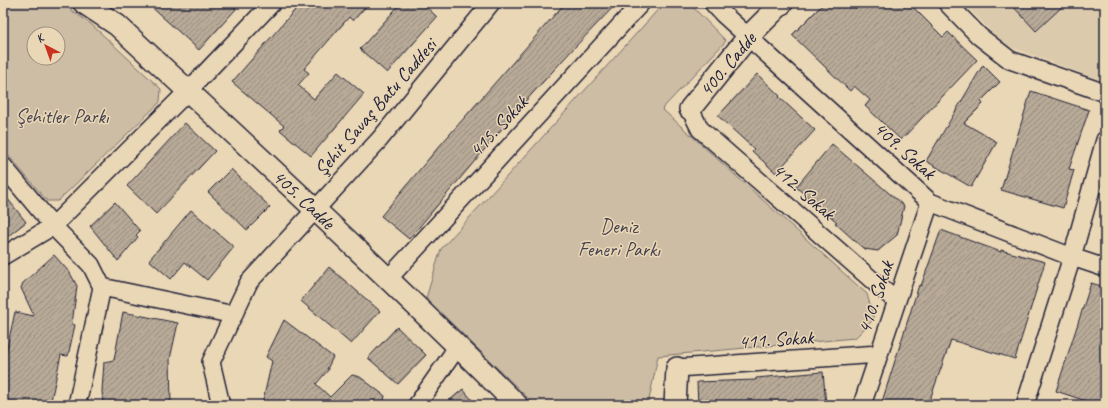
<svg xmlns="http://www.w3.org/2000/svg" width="1108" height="408" viewBox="0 0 1108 408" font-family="Caveat,sans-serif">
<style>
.built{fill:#dbcaac}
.park{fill:#cdbda4;stroke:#787070;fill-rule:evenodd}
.building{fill:url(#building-hatch);stroke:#22223b}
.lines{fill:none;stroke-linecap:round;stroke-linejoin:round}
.minor-casing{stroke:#22223b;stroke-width:20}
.tertiary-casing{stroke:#22223b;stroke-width:24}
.minor{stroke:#ead7b5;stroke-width:17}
.tertiary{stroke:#ead7b5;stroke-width:21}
.labels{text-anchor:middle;stroke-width:3;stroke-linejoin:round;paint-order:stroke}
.street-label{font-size:20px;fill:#22223b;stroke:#ead7b5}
.park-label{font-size:20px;fill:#444150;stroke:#ead7b5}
</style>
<defs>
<pattern id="building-hatch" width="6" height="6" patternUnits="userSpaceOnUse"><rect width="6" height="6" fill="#b8aa97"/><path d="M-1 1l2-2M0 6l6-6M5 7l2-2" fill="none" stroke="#958a7c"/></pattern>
</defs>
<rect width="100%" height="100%" fill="#ead7b5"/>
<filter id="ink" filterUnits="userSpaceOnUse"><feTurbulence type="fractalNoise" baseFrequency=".025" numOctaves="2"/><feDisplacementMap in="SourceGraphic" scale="8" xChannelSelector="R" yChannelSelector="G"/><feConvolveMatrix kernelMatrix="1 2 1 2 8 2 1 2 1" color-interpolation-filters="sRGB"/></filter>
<g filter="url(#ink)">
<path class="built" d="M964 3H1105V79L1102 81 1003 44Z"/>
<path class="park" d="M3 3H61L91 24 161 89 160 102 58 201H47L3 149ZM34 34H58V58H34Z
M664 3H689L726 41 662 109 867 294 874 319 855 338 658 356 648 405H535L426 298 441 249Z"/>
<path class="building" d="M147 3H229L236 9 199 50Z
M301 3H369L353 21 349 17 304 69 309 73 298 85 314 99 338 72 364 94 311 156 280 130 284 126 232 82Z
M401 3H422L437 17 387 73 360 49Z
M565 3H617L573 49 522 105 409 239 381 216 436 150Z
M824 3H909L943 37 948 32 977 60 901 140 865 106 870 100 854 86 850 91 792 35Z
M1010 3H1066L1036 31Z
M983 65 1000 82 981 101 983 104 964 123 997 142 971 187 926 161Z
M757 74 780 96 779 97 815 130 776 173 752 151 754 149 718 116Z
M1031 91 1089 110 1069 169 1074 170 1063 208 1001 190Z
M185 123 215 151 156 214 127 186Z
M832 144 904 206 897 235 878 251 864 249 835 223 837 222 796 187Z
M231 169 270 207 247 230 208 192Z
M3 193 26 222 3 240Z
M115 202 140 231 136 235 138 237 118 261 90 226Z
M191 210 234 247 207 280 185 262 171 279 149 260Z
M941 230 1001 252V250L1045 262 1015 359 951 340 928 405H881L919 285 921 286Z
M54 255 70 273 77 286 72 324 75 325 68 356 61 355 50 405H12L3 403V366L15 312 34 316 21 288 23 283Z
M329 267 380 311 351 344 301 301Z
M1091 283 1105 287V405H1098L1056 391Z
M123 312 178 323 170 359 171 405H103L102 391 104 362 114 360Z
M284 320 333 357 327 369H329L316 384 330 397 352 375 360 377 385 396 383 405H262L272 361 266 357Z
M397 327 426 355 398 384 368 358Z
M823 372 826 405H698L697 382 756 380V378Z
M463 389 476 405H444Z"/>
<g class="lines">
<defs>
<path id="minor" d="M713 3 723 14 930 202 1072 257 1105 268
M947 3 979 36 1010 60 1105 93
M690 109 700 129 896 301
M3 166 53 226 91 265 102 287 77 405
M3 256 53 226 188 91 272 3
M388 279 641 3
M102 287 234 315
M677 368 879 354
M221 405 211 362 249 282 380 139 491 3
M417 405 458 346
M862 405 930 202
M1025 405 1072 257 1105 140"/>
<path id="tertiary" d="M84 3 117 25C252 150 387 275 517 405
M690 109 748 37 782 3
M675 405 677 368"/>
</defs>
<use href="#minor" class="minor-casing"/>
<use href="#tertiary" class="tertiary-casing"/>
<use href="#minor" class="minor"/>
<use href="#tertiary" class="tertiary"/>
</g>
</g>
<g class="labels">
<g class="street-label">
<text transform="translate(727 64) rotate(-50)" y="7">400. Cadde</text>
<text transform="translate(375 107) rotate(-49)" y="7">Şehit Savaş Batu Caddesi</text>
<text transform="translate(498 126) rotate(-47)" y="7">415. Sokak</text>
<text transform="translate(905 150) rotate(42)" y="7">409. Sokak</text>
<text transform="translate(804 191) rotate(41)" y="7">412. Sokak</text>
<text transform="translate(304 199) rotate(43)" y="7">405. Cadde</text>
<text transform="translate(875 297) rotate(-71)" y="7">410. Sokak</text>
<text transform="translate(776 339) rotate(-4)" y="7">411. Sokak</text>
</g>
<g class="park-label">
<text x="62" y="123">Şehitler Parkı</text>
<text x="619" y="233">Deniz<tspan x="619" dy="23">Feneri Parkı</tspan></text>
</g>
</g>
<rect width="1108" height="408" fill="none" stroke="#ead7b5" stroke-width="16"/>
<rect x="8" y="8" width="1092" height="392" fill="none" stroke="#22223b" stroke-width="1.5" filter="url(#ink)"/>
<g transform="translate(46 46) rotate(319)"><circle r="19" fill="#ead7b5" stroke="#9a8f84"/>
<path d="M0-3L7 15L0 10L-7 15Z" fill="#c8321e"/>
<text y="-6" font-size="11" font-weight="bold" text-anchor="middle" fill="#22223b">K</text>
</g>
</svg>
